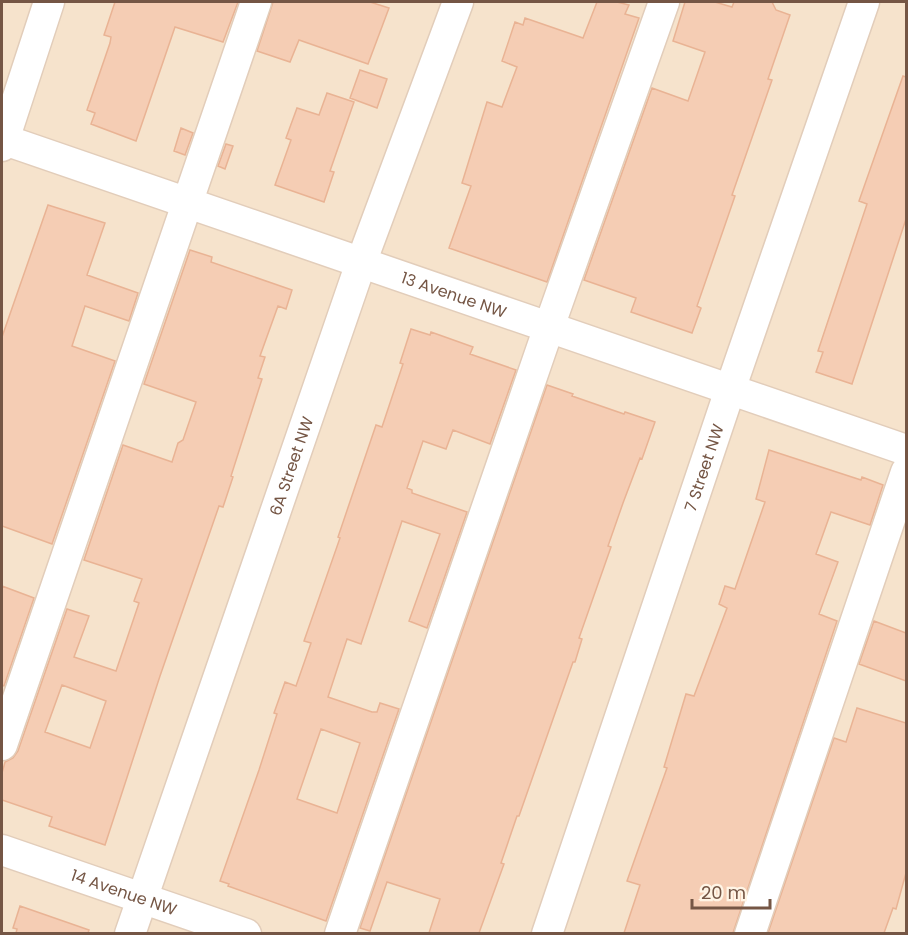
<svg xmlns="http://www.w3.org/2000/svg" width="908" height="935" viewBox="0 0 908 935" font-family="Poppins,sans-serif">
<style>
.residential{fill:#f6e3cc}
.building{fill:#f5cdb4;stroke:#e9b394;stroke-width:1.5;fill-rule:evenodd}
.lines{fill:none;stroke-linecap:round;stroke-linejoin:round}
.minor-casing{stroke:#e2cdba;stroke-width:33}
.minor{stroke:#fff;stroke-width:30}
.labels{text-anchor:middle;stroke-width:6;stroke-linejoin:round;paint-order:stroke}
.street-label{font-size:16px;fill:#755645;stroke:#fff5e6}
</style>
<rect width="100%" height="100%" fill="#fef1de"/>
<path class="residential" d="M2 2H906V933H2Z"/>
<path class="building" d="M115 2H238L223 42 175 27 136 141 91 124 95 113 87 110 110 43 111 37 104 35Z
M273 2H370L389 8 368 64 299 40 290 62 257 51Z
M597 2H617L629 5 625 14 639 18 547 282 449 248 471 186 462 183 487 102 502 107 517 67 502 61 515 22 523 25 525 18 583 38Z
M685 2H715L732 7 734 2H772L776 10 790 15 768 79 772 80 732 195 735 196 697 306 701 308 692 333 631 312 636 298 584 280 652 88 688 101 705 52 673 41Z
M360 70 387 79 377 108 350 98Z
M903 76 906 77V219L852 384 816 372 823 352 818 351 867 204 859 201Z
M327 93 354 102 330 171 334 172 324 202 275 185 291 140 286 138 297 108 319 115Z
M181 128 193 133 185 155 174 151Z
M226 144 233 146 225 169 218 166Z
M48 205 105 223 87 275 138 293 129 321 85 306 72 346 115 361 52 544 2 526V337Z
M190 250 212 257 211 262 292 290 286 309 278 306 260 356 265 357 258 378 262 379 231 476 233 477 223 507 219 506 160 676 105 845 49 826 52 817 2 800V773L5 762 13 758 18 751 67 609 89 616 74 657 116 671 139 603 134 601 142 579 84 560 123 445 172 462 178 443 183 440 196 402 144 384ZM62 685 106 701 90 748 45 732Z
M411 329 430 335 431 332 473 347 470 354 516 370 490 444 453 430 446 449 423 441 407 488 412 490V493L467 512 427 628 409 621 440 534 402 521 361 644 347 639 328 697 372 712H377L380 703 399 709 326 921 228 886 229 884 220 881 259 770 277 714 274 713 285 682 296 686 311 643 304 641 340 538 338 537 376 425 382 427 403 364 400 363ZM321 729 360 743 337 813 297 799Z
M547 385 573 394 572 396 624 414 625 412 655 422 642 459 640 458 623 503 608 546 611 547 579 638 582 639 575 662H573L519 816H517L501 863 504 864 479 933H429L440 899 387 882 370 931 360 928Z
M769 450 861 480 862 477 883 485 870 525 831 512 816 554 838 562 819 614 837 621 733 933H624L640 885 627 881 667 768 664 767 686 694 694 696 727 608 719 604 725 586 735 589 765 502 756 499Z
M2 586 34 598 4 686 2 685Z
M874 621 906 633V681L859 664Z
M857 708 906 723V873L896 909 893 908 884 933H768L834 738 846 742Z
M20 906 89 930 88 933H16L17 929 13 928Z"/>
<g class="lines">
<defs>
<g id="minor">
<path id="s1" d="M2 139 906 450"/>
<path d="M2 146 49 2"/>
<path d="M2 745 256 2"/>
<path id="s2" d="M2 850 246 934"/>
<path id="s3" d="M130 934 361 263 458 2"/>
<path d="M340 934 549 327 664 2"/>
<path id="s4" d="M547 934 730 390 864 2"/>
<path d="M750 934 906 472"/>
</g>
</defs>
<use href="#minor" class="minor-casing"/>
<use href="#minor" class="minor"/>
</g>
<g class="labels">
<g class="street-label">
<text dy="6" stroke="none"><textPath href="#s1" startOffset="478">13 Avenue NW</textPath></text>
<text dy="6" stroke="none"><textPath href="#s3" startOffset="495">6A Street NW</textPath></text>
<text dy="6" stroke="none"><textPath href="#s4" startOffset="492">7 Street NW</textPath></text>
<text dy="6" stroke="none"><textPath href="#s2" startOffset="129">14 Avenue NW</textPath></text>
</g>
</g>
<rect width="908" height="935" fill="none" stroke="#755645" stroke-width="6"/>
<path d="M692 899v9h78v-9" fill="none" stroke="#755645" stroke-width="3"/>
<text x="701" y="899" font-size="18" fill="#755645" stroke="#fff5e6" stroke-width="4.5" paint-order="stroke">20 m</text>
</svg>
